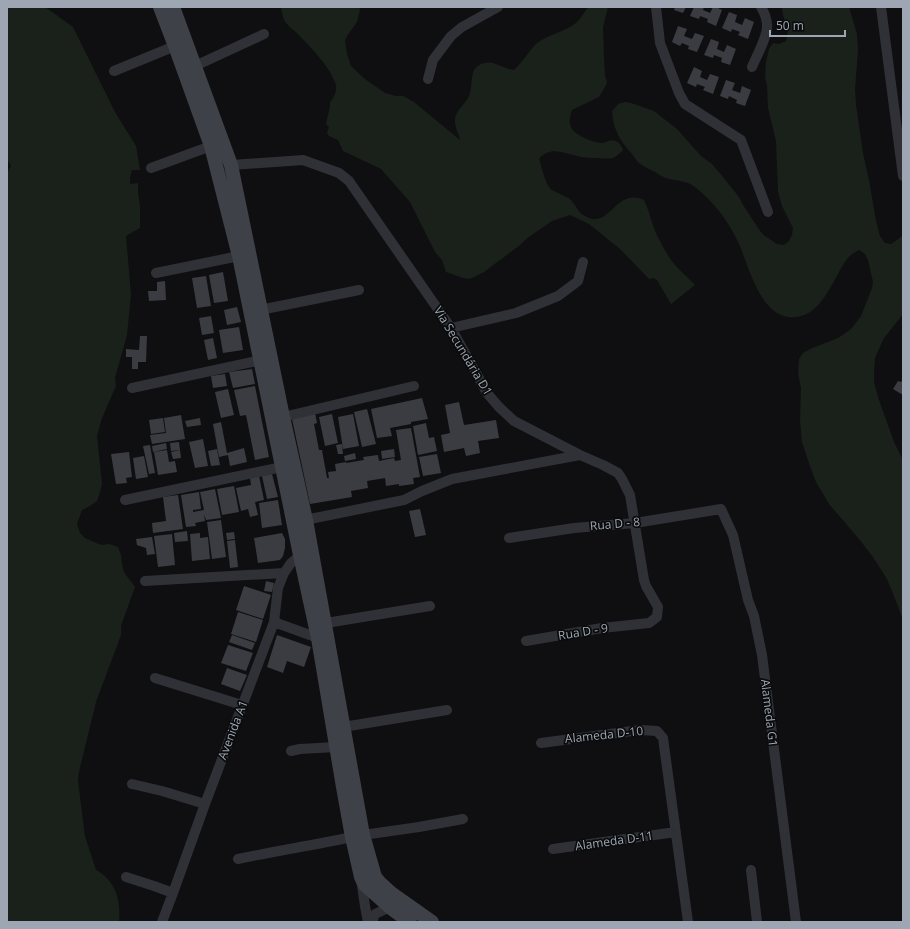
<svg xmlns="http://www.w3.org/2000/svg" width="910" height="929" viewBox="0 0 910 929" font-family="'Open Sans',sans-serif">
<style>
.green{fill:#19211a}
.building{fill:#3b3c41}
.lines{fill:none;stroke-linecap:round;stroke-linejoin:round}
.street{stroke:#303136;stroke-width:10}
.secondary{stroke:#3e4147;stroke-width:14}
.labels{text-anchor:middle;stroke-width:3.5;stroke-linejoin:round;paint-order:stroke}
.street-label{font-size:12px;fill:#9fa6b3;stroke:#0a0b0c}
</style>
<rect width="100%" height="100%" fill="#0f0f11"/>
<path class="green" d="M7 7H45L73 27 115 112 136 146 140 170H132L130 178V184L138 183V192L140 206V228L126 236 131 294 127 335 115 378 116 386 102 418 97 436 102 484 100 492 97 501 90 506 82 510 77 524 80 533 85 538 101 545 109 544 118 547 121 555 122 564 124 572 135 587 121 626V635L96 702 79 772 78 781 85 836 96 870C116 881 121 900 119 922H7V173L11 166 7 159Z
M281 7H359L360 10 357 22 347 36 345 41 347 54 351 66 365 79 385 93 396 96H403L414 102 460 140C459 134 455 128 455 122 454 112 464 105 468 98 473 90 470 79 474 70 476 67 480 64 484 63 494 60 504 69 514 70 522 63 528 52 536 44 548 34 566 32 577 22 581 18 584 12 588 7H608L603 27 604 58 605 76 607 82 605 87 599 97 572 110C570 116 568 123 572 129 577 136 594 143 603 143 607 142 611 139 615 141 620 142 621 146 623 150 620 153 616 157 613 158 610 159 586 158 582 157 567 155 551 144 539 159 542 167 545 185 552 190 558 194 565 195 571 200 576 205 578 213 585 216 610 231 615 187 644 200 651 214 652 228 660 241 664 249 669 258 675 265 681 272 689 278 695 285L671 304 657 280 653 278 649 279 620 249 589 224 570 215 552 221 526 239 520 245 484 272 474 277 469 279 463 278 446 272 442 260 435 252 410 202 381 169 343 151 338 140 329 136 327 133 329 127 326 124 330 106V102C334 98 337 91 336 85 330 66 310 47 297 33 294 30 290 28 287 24 283 20 282 13 281 7Z
M782 7H849L857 34 858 50 855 89 856 105 863 153 869 180 876 221 880 236 885 243 891 244 897 240 903 235V314L884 338 875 358 874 373V382L878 397 894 442 903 460V620L896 601 887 579 873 557 859 539 829 504 816 482 810 466 802 442 800 420 801 388 798 374 799 359 803 353 810 349 838 338 844 334 851 329 861 316 872 288 873 282 868 260 865 254 859 250C856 252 853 253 851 255 846 259 843 265 840 270 829 290 816 321 788 317 759 312 749 267 739 244 732 229 724 216 713 204 707 197 699 190 692 185 684 180 675 181 666 178 662 177 659 174 655 172 650 169 644 167 639 163 637 161 634 157 632 154 620 141 613 129 612 111L618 104 625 102 631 103 654 111 677 129 701 156 712 164 723 177 739 197 743 205 760 231 765 236 777 244 784 245 789 241 792 235 793 228 782 206 778 192 776 141 768 108 767 85 765 78 766 62 769 49 773 43 779 44 786 41C791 27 782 20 782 7Z"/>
<path class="building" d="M675 7H686L683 13 674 10Z
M694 7H704L703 10 710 13 713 7H716L722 10 716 26 707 22 708 19 700 16 699 19 690 16Z
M729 12 737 15 735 22 742 25 745 18 754 22 748 39 738 35 740 32 732 29 731 32 722 28Z
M678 26 687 29 684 36 692 39 695 33 704 36 697 52 688 49 689 46 682 43 680 46 672 42Z
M711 39 719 42 717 49 724 52 727 45 736 49 730 65 721 62 722 58 714 55 713 58 704 55Z
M694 67 702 71 700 77 707 80 710 74 719 77 713 94 703 90 705 87 697 84 696 87 687 83Z
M726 80 735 83 732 90 740 93 742 86 751 90 745 106 736 103 737 100 729 96 728 99 720 96Z
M223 272 228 301 214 303 209 275Z
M206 276 211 306 197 308 192 278Z
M165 281 166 300 149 301 148 291H157V282Z
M237 307 241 322 227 325 224 310Z
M211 316 214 333 202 335 199 318Z
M239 327 243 350 223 353 219 330Z
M140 336H147L146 362H138V369H132V357H126V349L139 350Z
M213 338 217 358 208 360 204 340Z
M252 369 255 384 233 388 229 372Z
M225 374 227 386 213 388 211 376Z
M903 379V395L893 389 898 381 901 382Z
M255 386 269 457 255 460 246 415 240 416 234 390Z
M228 389 234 415 221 418 215 392Z
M422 398 428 419 411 422V424L390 428 392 436 377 438 371 409Z
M459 402 464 425 496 420 499 438 478 441 480 453 466 456 464 448 444 452 441 435 450 433 445 405Z
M367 409 376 444 362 447 354 412Z
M315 413 317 423 314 424 319 450H322L327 478H329L328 472 336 471 335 464 346 462 352 497 310 504 292 419Z
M332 414 338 443 325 446 319 417Z
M353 414 359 446 343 449 338 417Z
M181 415 185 439 152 444 150 435 166 433 164 418Z
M163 418 165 432 151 434 149 420Z
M200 418 201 425 187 427 185 421Z
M221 422 227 453 244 448 247 462 230 466 228 455 219 457 213 424Z
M426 423 429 438 434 437 437 451 418 455 413 426Z
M411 428 420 477 413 478 414 484 399 486V484L386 486 385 478 367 481 368 488 351 491 346 463 364 460 363 457 378 455 379 461 394 458 395 461 401 460 396 430Z
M203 439 208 466 195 468 189 442Z
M179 442 180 450 171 451 170 443Z
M166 443 167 449 153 452 152 446Z
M342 444 343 454H338L336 445Z
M150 445 155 473 149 474 143 446Z
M217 449 220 465 211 466 208 451Z
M394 449 395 457 382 459 381 451Z
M167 450 169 462 175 461 177 472 158 475 154 452Z
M180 450 181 458 173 459 171 452Z
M129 452 132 477 126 478 127 483 116 484 111 454Z
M355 453 356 459 345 461 344 456Z
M437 454 441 473 423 476 419 457Z
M144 456 148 477 136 479 133 458Z
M272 474 278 497 267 499 262 476Z
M259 476 264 500 255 502 258 515 250 517 248 509 241 511 236 488 251 485 250 478Z
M234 486 239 512 222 515 217 489Z
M215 489 221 518 206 520 204 514 205 521 195 523 196 526 186 527 181 495 199 492 201 509 193 510V512L204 510 200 492Z
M178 495 183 529 153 533 152 523 166 521 163 497Z
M278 500 282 525 262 528 259 503Z
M420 509 426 535 415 537 409 511Z
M221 520 226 557 212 559 207 522Z
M187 531 188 541 175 542 174 533Z
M234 532 235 539 227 540 226 533Z
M200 533V538L208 537 210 559 192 561 190 534Z
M282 533 285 539V548L283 556 280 560 258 563 254 538Z
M172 534 175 565 158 567 154 536Z
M152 537 155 554 147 555 146 548 137 545 136 539Z
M235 540 238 567 230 568 227 541Z
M266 581 274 583 272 592 264 591Z
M244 586 271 595 263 619 236 610Z
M238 612 263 620 256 642 231 634Z
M232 635 255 643 252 650 229 642Z
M277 635 311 647 304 667 287 661 283 673 267 667Z
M228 645 253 653 246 671 221 663Z
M227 668 247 675 240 691 221 684Z"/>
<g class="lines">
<path class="street" d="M656 7 660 43 679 93 685 104 741 140 768 212
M881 7 903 176
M195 66 264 34
M752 67C756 57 768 36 767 25 767 19 764 12 761 7
M114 71 175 46
M428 79 433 60 451 36 462 27 498 7
M231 165 303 160 339 173 349 181 451 328 487 393 499 407 514 421 580 455 603 465 618 473 622 479 630 495 644 580 646 586 658 607 657 617 649 623 602 628 526 641
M151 168 211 146
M156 273 239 256
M260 310 359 290
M451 328 516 313 558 296 578 281 583 262
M132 388 261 360
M283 417 414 386
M125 500 282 467
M299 521 320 517 404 500 422 491 452 479 580 455
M509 538 574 528 635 523 721 509 733 535 748 600 754 616 762 655 796 922
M145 581 284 573
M274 622 318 638
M326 623 430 606
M155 678 242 705
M343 727 447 710
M541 743 640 730 657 731 663 738 688 922
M291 751 300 749 336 747
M132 784 162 791 205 804
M363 835 419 827 463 819
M553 849 676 832
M238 859C276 851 314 845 352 837
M751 870 757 922
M126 877 154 886 173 893
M361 879 365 906 368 922
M162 922 173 893 205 804 274 622 278 588 284 573 291 563 304 552
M372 922 375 914 386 909 395 907"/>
<path class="secondary" d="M160 7 175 46 211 146 239 256 300 555 318 638 343 787 352 837 361 877 365 885 391 908 410 922
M173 7 231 165 283 417 306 520 363 835 375 877 380 883 391 893 432 922"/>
</g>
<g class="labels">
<g class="street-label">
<text transform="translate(463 351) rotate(59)" y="4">Via Secundária D1</text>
<text transform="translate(615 524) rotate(-5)" y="4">Rua D - 8</text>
<text transform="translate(583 632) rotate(-9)" y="4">Rua D - 9</text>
<text transform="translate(769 713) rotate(83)" y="4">Alameda G1</text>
<text transform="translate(233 730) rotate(-69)" y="4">Avenida A1</text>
<text transform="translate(604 735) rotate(-6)" y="4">Alameda D-10</text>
<text transform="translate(614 841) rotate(-8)" y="4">Alameda D-11</text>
</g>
</g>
<rect width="910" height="929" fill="none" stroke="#9fa6b3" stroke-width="16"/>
<path d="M770 30v6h75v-6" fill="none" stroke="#9fa6b3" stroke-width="2"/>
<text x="776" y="30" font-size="12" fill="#9fa6b3" stroke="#0a0b0c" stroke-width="3" paint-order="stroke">50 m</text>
</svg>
